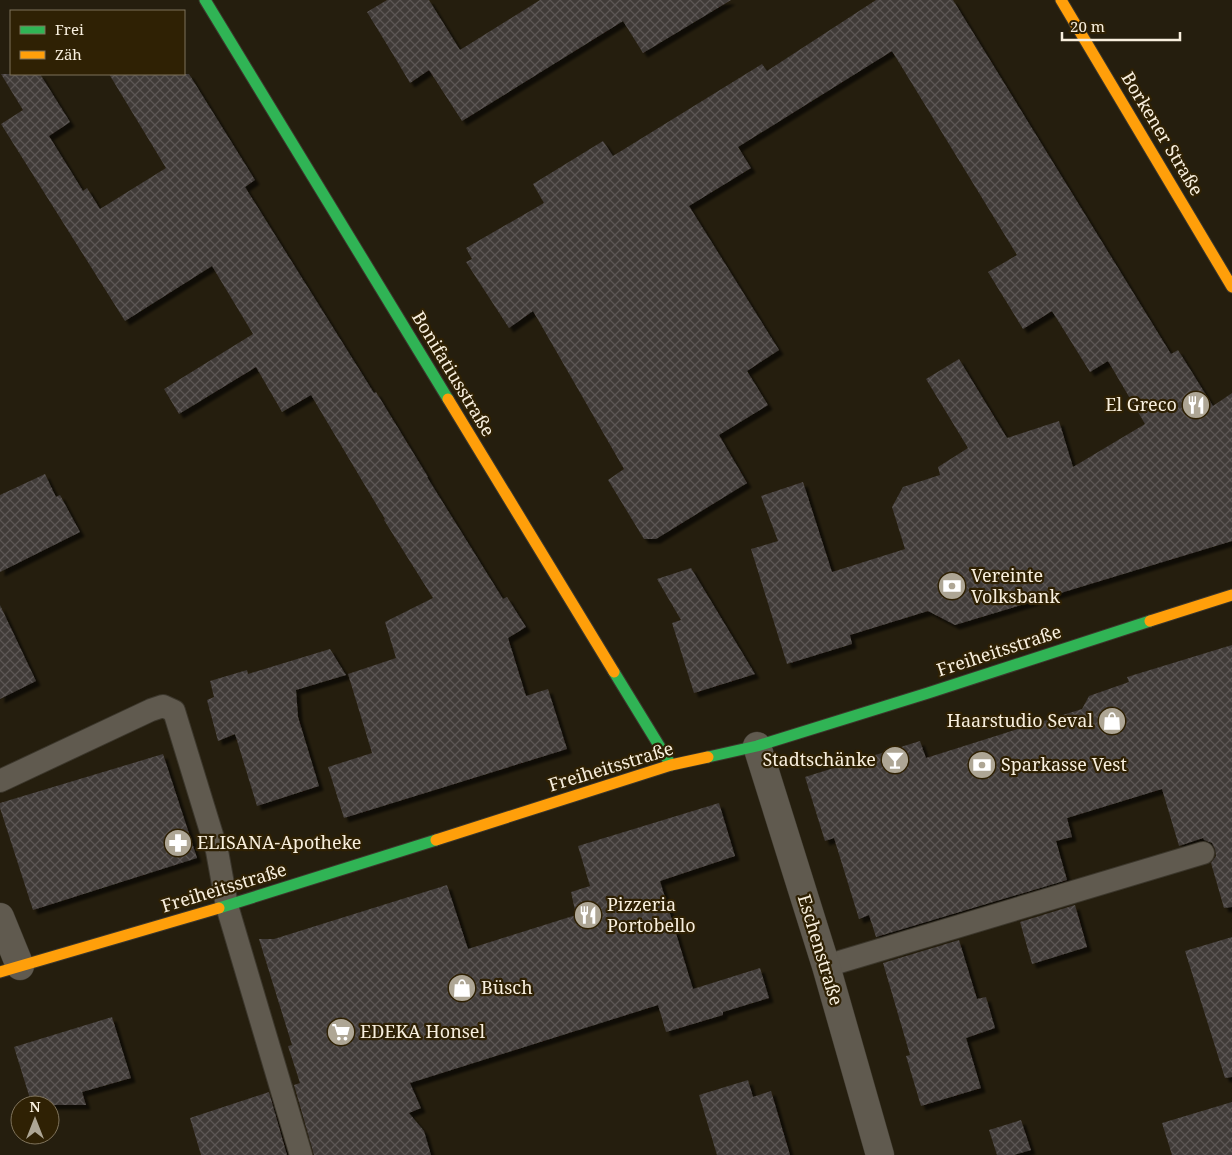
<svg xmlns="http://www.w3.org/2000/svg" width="1232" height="1155" viewBox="0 0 1232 1155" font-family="'Noto Serif',serif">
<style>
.building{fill:url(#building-cross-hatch);filter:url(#shadow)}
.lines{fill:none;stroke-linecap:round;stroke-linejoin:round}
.lane-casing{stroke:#3c372c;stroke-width:24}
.street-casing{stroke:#3c372c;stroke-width:29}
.fast-casing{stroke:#3c372c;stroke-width:13}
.slow-casing{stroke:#3c372c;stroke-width:13}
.lane{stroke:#605a4f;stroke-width:22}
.street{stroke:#605a4f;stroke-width:28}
.fast{stroke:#30b455;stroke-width:11}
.slow{stroke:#ff9f0a;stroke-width:11}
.labels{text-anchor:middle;stroke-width:4.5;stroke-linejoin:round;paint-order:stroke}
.street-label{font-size:18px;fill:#f8efde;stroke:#2f2104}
.poi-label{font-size:18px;fill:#f8efde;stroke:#2f2104;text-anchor:start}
</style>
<defs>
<pattern id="building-cross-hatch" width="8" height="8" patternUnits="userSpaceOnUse" patternTransform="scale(1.25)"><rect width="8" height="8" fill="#403a37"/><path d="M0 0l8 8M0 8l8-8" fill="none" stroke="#5c5754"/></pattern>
<filter id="shadow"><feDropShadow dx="4.5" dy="4.5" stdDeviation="1" flood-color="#0009"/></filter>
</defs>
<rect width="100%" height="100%" fill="#251e0e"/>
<path class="building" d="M387 0H429L460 50 540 0H731L643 53 623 21 462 121 429 70 410 83 397 61 367 12Z
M876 0H953L1171 354 1178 350 1213 406 1232 393V541L955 625 928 611 850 635 852 644 787 664 751 549 778 541 761 496 803 482 832 572 905 549 892 507 903 487 940 475 938 467 968 448 926 379 959 359 1007 438 1059 421 1073 467 1145 424 1108 361 1090 372 1052 311 1023 329 988 272 1017 255 892 51 738 147 751 168 689 206 779 350 747 371 768 405 719 435 747 483 656 539H644L608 480 624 469 533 311 509 328 466 262 472 259 466 248 544 203 533 184 603 141 613 156 762 64 767 71Z
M1 74H40L70 122 49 136 83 191 87 188 100 209 166 168 109 74H189L255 180 245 187 374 393 376 392 428 477H427L503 599 507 597 526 627 508 638 526 696 548 689 567 749 344 818 328 767 372 753 348 674 396 658 385 622 433 598 384 520 385 519 311 395 282 412 256 367 179 414 164 389 253 334 212 266 125 321 1 124 23 110Z
M45 474 56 497 60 495 80 532 0 572V495Z
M691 568 755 674 694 693 672 623 681 620 657 579Z
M0 605 36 681 0 699Z
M1232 645V907L1224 908 1211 863 1216 856 1215 849 1212 843 1204 840 1203 838 1179 846 1162 789 1067 818 1072 837 1056 841 1067 880 876 937 869 915 859 919 834 838 825 841 805 777 920 741 926 758 1082 709 1089 696 1129 682 1127 677Z
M330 649 346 675 296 690 298 717 319 786 257 806 235 734 218 741 207 700 214 697 210 681 247 670 248 674Z
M163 754 197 858 33 910 0 808V803Z
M719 803 735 856 660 881 693 989 760 968 769 998 723 1012V1015L666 1032 658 1005 410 1083 421 1108 409 1113 424 1131 431 1155H314L294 1085 300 1083 288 1046 292 1045 259 939H274L447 885 468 949 576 915 571 892 590 886 578 846Z
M1075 905 1087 947 1032 964 1020 922Z
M1232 937V1077L1225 1078 1185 951Z
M959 940 977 999 986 997 995 1028 966 1038 981 1088 921 1106 906 1056 910 1055 883 963Z
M112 1017 131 1078 82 1092 86 1105H32L14 1047Z
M748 1080 753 1097 771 1091 790 1155H717L699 1095Z
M269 1092 287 1155H201L190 1118Z
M1232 1102V1155H1172L1162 1123Z
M1021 1120 1031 1150 1014 1155H997L989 1130Z"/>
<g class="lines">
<defs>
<path id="lane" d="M0 781 151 710 163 706 174 711 217 851 227 906 301 1155
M826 966 1203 853"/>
<path id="street" d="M757 746 826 966 880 1155
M0 917 20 966"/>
<path id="fast" d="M205 0 448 399
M614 672 671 765
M708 757 757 746 928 693 1150 621
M219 908 436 840"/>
<path id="slow" d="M1061 0 1232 287
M448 399 614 672
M1150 621 1232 595
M436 840 671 765 708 757
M0 972 219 908"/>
</defs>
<use href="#lane" class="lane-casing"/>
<use href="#street" class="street-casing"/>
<use href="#fast" class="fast-casing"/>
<use href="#slow" class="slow-casing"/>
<use href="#lane" class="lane"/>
<use href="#street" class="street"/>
<use href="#fast" class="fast"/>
<use href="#slow" class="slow"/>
</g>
<defs>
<symbol id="restaurant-disc" viewBox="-11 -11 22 22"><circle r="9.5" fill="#aea695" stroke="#2f2104"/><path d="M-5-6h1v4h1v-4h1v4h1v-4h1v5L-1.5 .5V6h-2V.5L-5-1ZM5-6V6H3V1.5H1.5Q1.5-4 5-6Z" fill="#fff"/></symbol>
<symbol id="bank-disc" viewBox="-11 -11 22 22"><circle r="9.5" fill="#aea695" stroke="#2f2104"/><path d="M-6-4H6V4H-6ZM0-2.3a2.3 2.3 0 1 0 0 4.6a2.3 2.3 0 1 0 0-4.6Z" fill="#fff"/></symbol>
<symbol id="shop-disc" viewBox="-11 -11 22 22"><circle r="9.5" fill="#aea695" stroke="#2f2104"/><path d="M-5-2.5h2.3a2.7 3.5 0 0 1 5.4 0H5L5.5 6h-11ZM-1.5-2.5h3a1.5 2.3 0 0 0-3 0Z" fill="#fff"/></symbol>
<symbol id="bar-disc" viewBox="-11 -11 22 22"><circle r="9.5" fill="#aea695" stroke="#2f2104"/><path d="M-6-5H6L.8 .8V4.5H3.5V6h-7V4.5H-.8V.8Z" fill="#fff"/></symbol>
<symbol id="pharmacy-disc" viewBox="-11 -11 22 22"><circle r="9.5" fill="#aea695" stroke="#2f2104"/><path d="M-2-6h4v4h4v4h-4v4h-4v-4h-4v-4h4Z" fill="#fff"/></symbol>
<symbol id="supermarket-disc" viewBox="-11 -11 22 22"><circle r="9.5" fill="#aea695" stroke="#2f2104"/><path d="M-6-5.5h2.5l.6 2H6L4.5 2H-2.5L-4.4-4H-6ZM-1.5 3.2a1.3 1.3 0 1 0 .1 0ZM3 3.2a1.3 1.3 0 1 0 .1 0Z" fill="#fff"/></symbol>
</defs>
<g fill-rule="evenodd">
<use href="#restaurant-disc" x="1180" y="389" width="32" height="32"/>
<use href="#bank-disc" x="936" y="570" width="32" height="32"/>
<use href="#shop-disc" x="1096" y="705" width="32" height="32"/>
<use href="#bar-disc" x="879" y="744" width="32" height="32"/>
<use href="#bank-disc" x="966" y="749" width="32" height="32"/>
<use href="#pharmacy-disc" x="162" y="827" width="32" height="32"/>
<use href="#restaurant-disc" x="572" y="899" width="32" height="32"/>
<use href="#shop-disc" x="446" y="972" width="32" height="32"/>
<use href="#supermarket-disc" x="325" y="1016" width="32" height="32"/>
</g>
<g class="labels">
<g class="street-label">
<text transform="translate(1162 134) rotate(59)" y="6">Borkener Straße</text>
<text transform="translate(453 374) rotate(59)" y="6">Bonifatiusstraße</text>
<text transform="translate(999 651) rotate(-18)" y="6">Freiheitsstraße</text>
<text transform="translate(611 767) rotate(-17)" y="6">Freiheitsstraße</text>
<text transform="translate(224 888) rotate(-17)" y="6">Freiheitsstraße</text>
<text transform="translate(820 950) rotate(73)" y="6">Eschenstraße</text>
</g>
<g class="poi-label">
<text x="1177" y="411" text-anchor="end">El Greco</text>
<text x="971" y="582">Vereinte<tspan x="971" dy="21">Volksbank</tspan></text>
<text x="1093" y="727" text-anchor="end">Haarstudio Seval</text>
<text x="876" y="766" text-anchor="end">Stadtschänke</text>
<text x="1001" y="771">Sparkasse Vest</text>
<text x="197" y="849">ELISANA-Apotheke</text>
<text x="607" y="911">Pizzeria<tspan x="607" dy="21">Portobello</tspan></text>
<text x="481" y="994">Büsch</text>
<text x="360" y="1038">EDEKA Honsel</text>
</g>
</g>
<rect x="10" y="10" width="175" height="65" fill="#2f2104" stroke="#7f735b"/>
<rect x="20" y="26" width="25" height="8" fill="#30b455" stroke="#7f735b"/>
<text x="55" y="35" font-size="15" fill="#f8efde">Frei</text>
<rect x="20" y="51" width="25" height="8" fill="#ff9f0a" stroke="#7f735b"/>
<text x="55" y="60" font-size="15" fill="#f8efde">Zäh</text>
<g transform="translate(35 1120)"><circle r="24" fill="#2f2104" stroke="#7f735b"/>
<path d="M0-4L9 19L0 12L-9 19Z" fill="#aea695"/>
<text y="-8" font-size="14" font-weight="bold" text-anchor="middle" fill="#f8efde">N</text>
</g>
<path d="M1062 32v8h118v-8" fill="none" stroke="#f8efde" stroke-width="2.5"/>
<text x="1070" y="32" font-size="15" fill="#f8efde" stroke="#2f2104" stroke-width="4" paint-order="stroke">20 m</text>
</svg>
